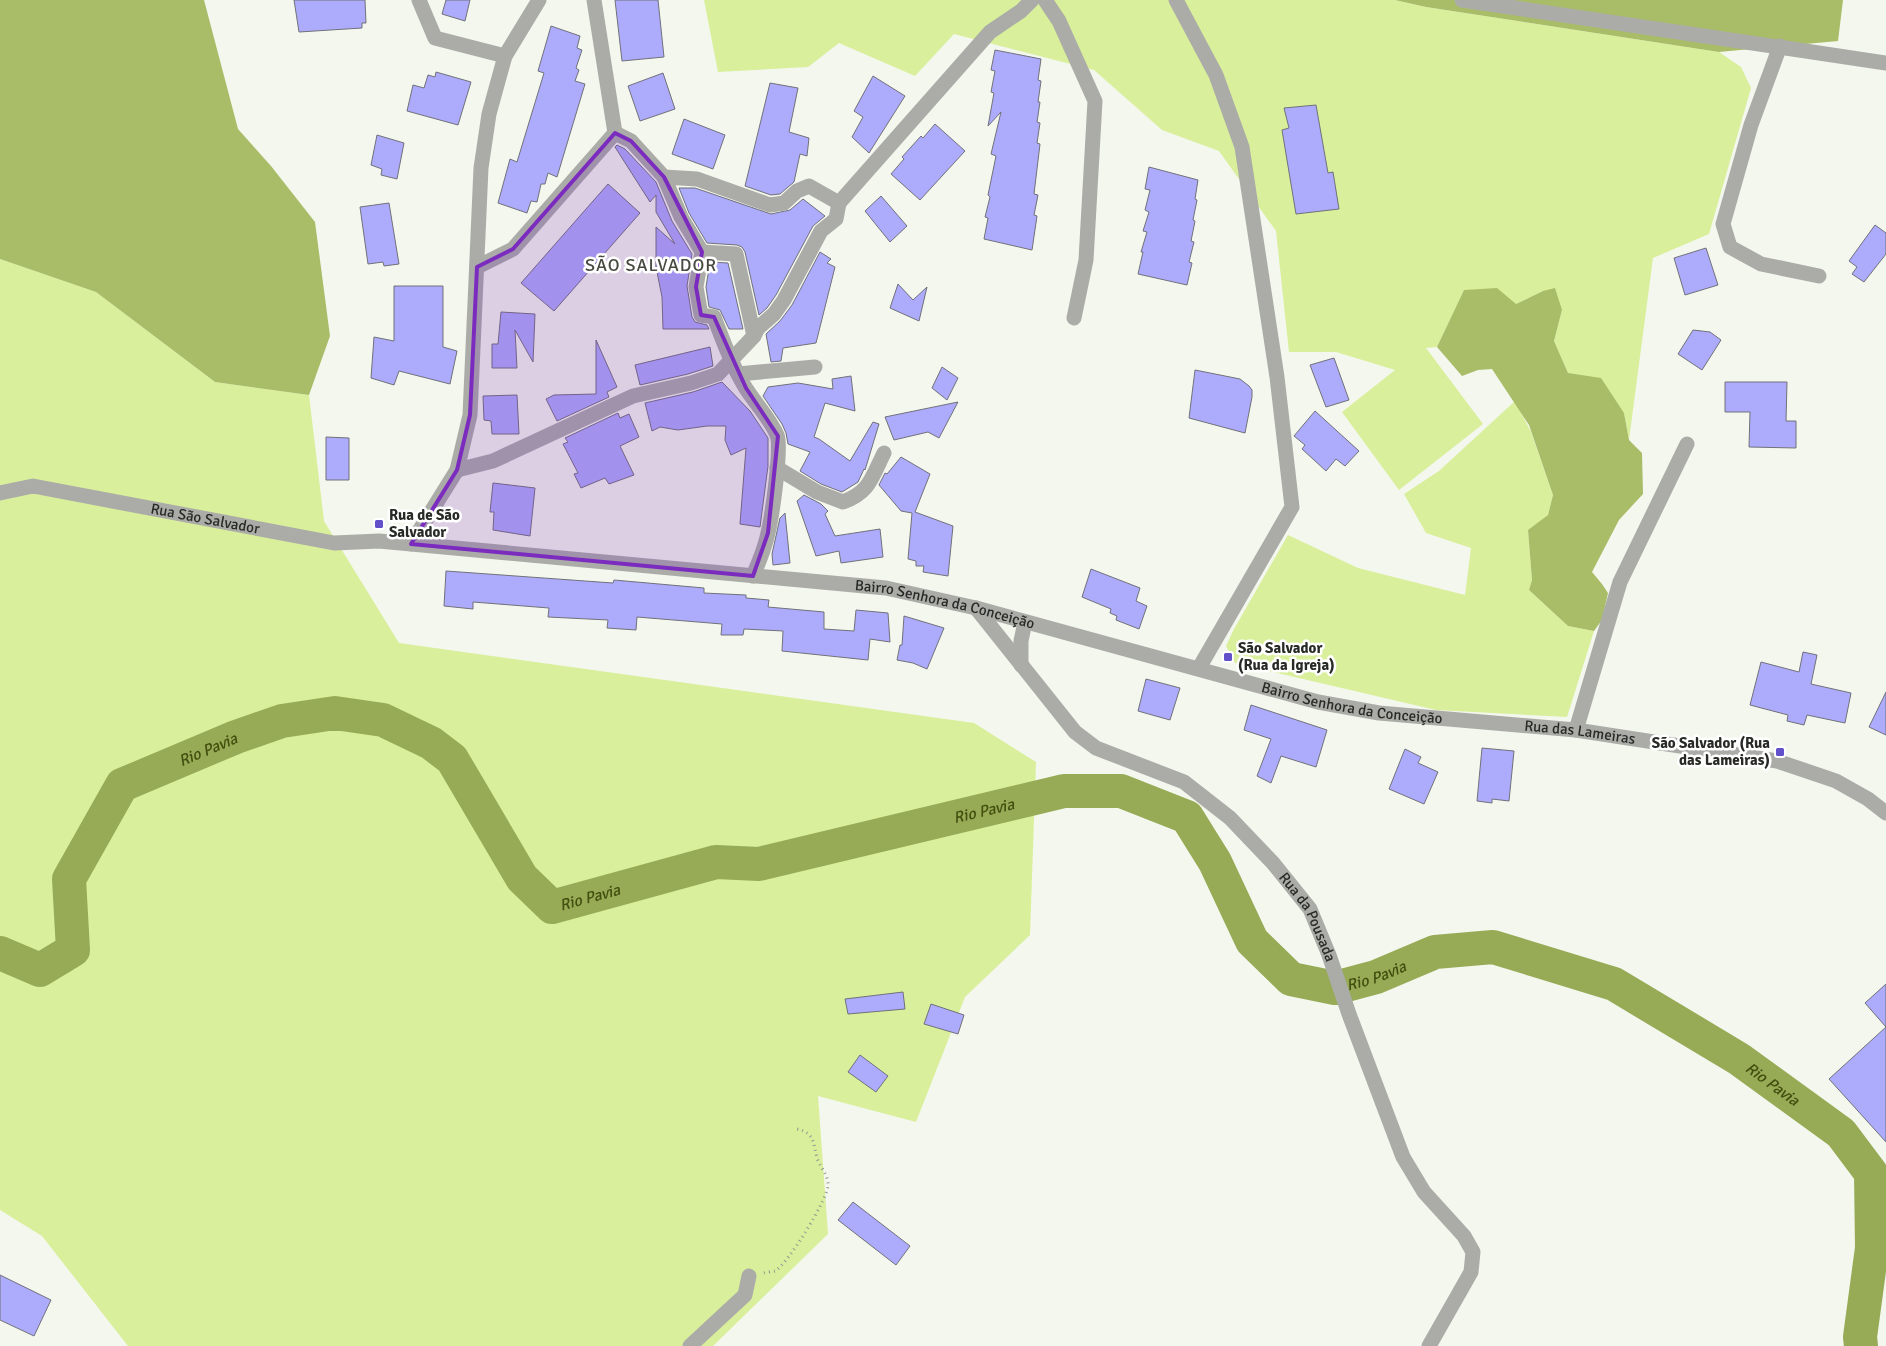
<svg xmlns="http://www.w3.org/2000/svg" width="1886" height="1346" viewBox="0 0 1886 1346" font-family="Signika,sans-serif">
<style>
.green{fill:#d9ef9b}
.forest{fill:#a9bd68}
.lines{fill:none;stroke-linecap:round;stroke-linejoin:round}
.river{stroke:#97ab56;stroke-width:34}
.building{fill:#adabfb;stroke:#71717a}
.path{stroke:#94978f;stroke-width:3;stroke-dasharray:1 4;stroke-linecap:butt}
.minor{stroke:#abaca8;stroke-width:15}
.marked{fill:#7b2cbf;fill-opacity:0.2;stroke:#7b2cbf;stroke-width:4;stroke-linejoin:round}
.poi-dot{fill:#6251ca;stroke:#fff;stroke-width:2}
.labels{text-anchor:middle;stroke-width:5;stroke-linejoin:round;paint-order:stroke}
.poi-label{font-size:15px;font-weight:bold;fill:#282a26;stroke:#fff;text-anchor:start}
.street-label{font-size:15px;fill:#282a26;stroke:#fff}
.water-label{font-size:16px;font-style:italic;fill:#424f0f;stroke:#fff}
.quarter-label{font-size:18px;letter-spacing:1px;fill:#484a42;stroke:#fff}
</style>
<rect width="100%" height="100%" fill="#f4f7ed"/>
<path class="green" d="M704 0H1395L1426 7 1719 52 1741 67 1751 88 1709 234 1653 258 1629 440 1624 413 1568 373 1554 341 1562 310 1543 291 1516 304 1464 290 1437 347 1426 348 1483 424 1399 490 1342 412 1395 370 1336 352H1289L1276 231 1219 151 1162 130 1094 70 954 34 915 76 839 43 808 67 718 72Z
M0 259 96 292 215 382 309 395 324 521 399 643 974 723 1036 762 1030 935 965 997 916 1122 818 1096 828 1234 713 1346H128L42 1236 0 1210Z
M1515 401 1531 432 1553 495 1548 515 1528 531 1532 580 1529 590 1568 626 1594 631 1567 717 1436 710 1235 663 1226 646 1234 629 1288 535 1358 568 1465 595 1471 548 1426 533 1404 494 1439 471Z"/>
<path class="forest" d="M0 0H204L238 129 271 166 315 222 330 336 309 395 215 382 96 292 0 259Z
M1395 0H1843L1838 41 1719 52 1426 7Z
M1497 288 1516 304 1543 291 1555 288 1562 310 1554 341 1568 373 1601 378 1624 413 1629 440 1642 453 1643 494 1619 520 1592 572 1602 584 1608 593 1602 620 1594 631 1568 626 1529 590 1532 580 1528 530 1548 515 1553 495 1529 425 1492 369 1478 370 1462 376 1437 347 1464 290Z"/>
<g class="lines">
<path class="river" id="s1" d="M0 953 40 970 73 950 69 879 122 785 236 737 282 721 335 713 383 720 431 743 452 759 522 878 552 907 716 862 759 864 1064 791H1121L1187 817 1215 862 1252 941 1291 979 1335 988 1376 977 1435 952 1493 947 1614 984 1739 1059 1841 1133 1871 1173 1872 1248 1860 1337 1861 1346"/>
</g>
<path class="building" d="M294 0H365L366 23H362V28L299 32Z
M446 0H470L465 21 442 14Z
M615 0H658L664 57 622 61Z
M551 26 580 36 577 48 582 50 576 68 579 70 575 81 585 84 557 177 548 173 545 184H541L537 202 531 201 527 213 498 203 510 159 517 162 544 73 538 71Z
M995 50 1041 59 1038 80 1041 81 1038 102H1040L1037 122 1040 123 1037 143 1040 144 1034 194 1038 195 1034 215 1037 216 1032 250 984 239 988 218 985 217 990 197 988 195 996 156 991 154 1001 112 988 126 994 93 991 92 995 71 991 70Z
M436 72 471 82 458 125 407 111 413 85 424 88 428 75 435 77Z
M663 73 675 109 640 121 628 86Z
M873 76 905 96 869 153 852 137 863 117 854 111Z
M770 83 798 88 789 132 809 138 807 156 800 154 794 182 780 194 771 195 745 186Z
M1316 105 1328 173 1333 172 1339 209 1296 214 1282 130 1289 128 1284 108Z
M684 119 725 135 713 169 672 154Z
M935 124 965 151 920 200 891 174 904 159 902 157 921 136 923 138Z
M377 135 404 143 397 179 381 175 382 169 371 165Z
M617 145 625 149 656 182 672 221 692 254 687 286 692 317 695 322 707 325 709 329H663L662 297 656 267V227L675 244 656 212V195L650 202 615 147Z
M1149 167 1198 180 1195 199 1197 200 1193 220 1195 221 1191 241 1194 242 1189 262 1192 263 1187 285 1138 274 1143 252H1141L1147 232 1143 231 1149 212 1145 210 1150 190 1145 189Z
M608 184 640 213 554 311 521 283Z
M679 188H695L771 214 790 210 803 199 825 216 813 226 776 295 767 308 759 315 745 252 742 247 737 245 707 243 689 213Z
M881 196 907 226 890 242 865 211Z
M389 203 399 264 384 266 383 262 368 264 360 207Z
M1875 225 1886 233V254L1864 282 1852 274 1857 267 1849 261Z
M1706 248 1718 285 1685 295 1674 258Z
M820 252 831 259 827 263 835 267 816 343 783 348 781 361 771 362 766 334 780 321 792 305Z
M710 262 728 263 743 329H729L720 310 709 307 706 287Z
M898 284 913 300 927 287 919 321 890 308Z
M394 286H443V347L457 351 450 384 399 371 394 385 371 378 374 337 394 341Z
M501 312 535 314 533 362 515 330 517 368H492V344H498Z
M1693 330 1710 332 1721 340 1702 370 1678 354Z
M596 340 617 387 607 392 609 397 557 421 546 399 554 395 596 394Z
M710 347 713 366 688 374 640 385 635 365Z
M1334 358 1349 400 1326 407 1310 365Z
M942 367 958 378 947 400 932 388Z
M1195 370 1240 379 1249 386 1252 390V397L1245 433 1189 418Z
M851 376 855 411 825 403 814 437 819 439 850 461 873 422 879 424 865 470 864 469 858 482 842 492 821 484 800 471 810 452 788 444 786 433 782 424 763 396 768 387 798 383 833 389 832 379Z
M722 382 750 411 768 438V466L760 527 740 524 746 448 731 455 725 440 726 426H707L678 430 660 427 652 431 645 403 693 392Z
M1725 382H1787L1786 421H1796V448L1749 447 1750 412H1725Z
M517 395 519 434H492L491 421 484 420 483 396Z
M958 402 939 438 928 432 894 440 885 417Z
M1315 411 1359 451 1345 466 1336 459 1326 471 1302 449 1305 445 1294 436Z
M618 413 620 418 629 414 639 437 620 446 634 475 609 484 605 478 581 488 574 474 578 473 563 444 568 442 565 438Z
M326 437 349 438V480H326Z
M901 457 930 474 915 512 953 526 948 576 923 572 924 566H916V561L908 559 912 513 901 511 879 485 885 473 887 474Z
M493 483 535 488 530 536 493 530 494 512H490Z
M804 495 821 504 828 511 825 514 835 536 880 529 883 557 841 563 839 551 816 556 797 501Z
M785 513 790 563 773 565 772 554 780 518Z
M1091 569 1140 588 1136 601 1147 606 1139 629 1116 620 1117 616 1110 613 1111 609 1082 597Z
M446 571 613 583 614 580 704 588V593L746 595V598L769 600 768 607 824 612V629L854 631 856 610 888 613 890 642 870 639 868 660 782 651 783 631 744 629 743 635H721L722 624 637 617 636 630 607 628 608 620 548 617 549 608 473 602V609L444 606Z
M904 616 944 628 927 669 913 663 897 660 900 645H902Z
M1803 652 1817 655 1811 684 1851 693 1845 723 1807 715 1804 725 1787 721 1788 715 1750 705 1761 662 1799 672Z
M1146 679 1180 688 1170 720 1138 711Z
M1886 692V735L1869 727Z
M1251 705 1327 730 1316 767 1281 756 1271 783 1257 776 1271 739 1244 730Z
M1482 748 1514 751 1509 801 1492 799V803L1477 801Z
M1405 749 1421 757 1418 763 1438 772 1424 804 1389 789Z
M1886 984V1027L1865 1003Z
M903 992 905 1009 848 1014 845 999Z
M931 1004 964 1015 958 1034 924 1024Z
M1886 1027V1142L1829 1079Z
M860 1055 888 1076 876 1092 848 1072Z
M853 1202 910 1246 896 1265 838 1220Z
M0 1275 51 1300 34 1336 0 1320Z"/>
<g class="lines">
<path class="path" d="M764 1273C767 1272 772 1272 775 1271 788 1264 827 1200 828 1186 829 1176 820 1167 817 1158 813 1143 815 1133 797 1129"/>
<g class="minor">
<path d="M419 0 435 38 505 56"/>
<path d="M1045 0 1059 21 1095 101 1086 260 1074 318"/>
<path d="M1176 0 1216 75 1242 147 1277 377 1292 507 1199 668"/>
<path d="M1462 0 1886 63"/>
<path d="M1780 46 1751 125 1723 224 1730 247 1761 264 1819 276"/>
<path d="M615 133 631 141 664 177 697 179 770 205 784 203 797 191 809 186 839 203 990 32 1021 11 1032 0"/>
<path d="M664 177 681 217 702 252 696 287 701 315 714 317C723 341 732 365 745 387 755 403 769 417 777 435 782 448 772 516 768 533 765 548 759 562 753 576"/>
<path d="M702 252 736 254 754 336"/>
<path d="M477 267 513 249 615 133 594 0"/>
<path d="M738 374 815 367"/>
<path d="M777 468 817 492 843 502C870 492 872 477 884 453"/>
<path d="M457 470 493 461 633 396 691 383 718 374 754 336 758 328 774 314 784 300 821 231 836 219 839 203"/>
<path id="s2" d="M0 493 33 486 334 543 379 541 886 588 976 608 1318 702 1379 713 1576 730 1777 761 1836 781 1868 799 1886 813"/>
<path d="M411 544 457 470 470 415 481 168 489 114 505 56 539 0"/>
<path id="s3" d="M976 608 1075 732 1096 748 1184 782 1230 818 1273 863 1310 909 1329 955 1349 1014 1403 1157 1424 1192 1464 1236 1473 1252 1471 1272 1429 1346"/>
<path d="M1021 665V641L1025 622"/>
<path d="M1576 730 1620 582 1687 444"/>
<path d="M690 1346 745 1295 749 1276"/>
</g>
</g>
<path class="marked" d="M615 133 631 141 664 177 702 252 696 287 701 315 714 317 746 388 778 436 768 533 753 576 411 544 457 470 470 415 477 267 513 249Z"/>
<g class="poi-dot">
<rect x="374" y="519" width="10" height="10" rx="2.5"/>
<rect x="1223" y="652" width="10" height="10" rx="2.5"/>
<rect x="1775" y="747" width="10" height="10" rx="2.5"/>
</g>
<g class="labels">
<g class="poi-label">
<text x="389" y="520">Rua de São<tspan x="389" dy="17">Salvador</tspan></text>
<text x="1238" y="653">São Salvador<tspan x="1238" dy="17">(Rua da Igreja)</tspan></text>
<text x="1770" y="748" text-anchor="end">São Salvador (Rua<tspan x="1770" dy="17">das Lameiras)</tspan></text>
</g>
<g class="street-label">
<text dy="5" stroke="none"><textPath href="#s2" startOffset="209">Rua São Salvador</textPath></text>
<text dy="5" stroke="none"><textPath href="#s2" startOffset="955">Bairro Senhora da Conceição</textPath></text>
<text dy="5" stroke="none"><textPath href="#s2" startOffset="1375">Bairro Senhora da Conceição</textPath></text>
<text dy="5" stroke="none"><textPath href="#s2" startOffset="1605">Rua das Lameiras</textPath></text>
<text dy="5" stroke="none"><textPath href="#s3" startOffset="465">Rua da Pousada</textPath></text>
</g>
<g class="water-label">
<text dy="6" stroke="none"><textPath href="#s1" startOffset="354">Rio Pavia</textPath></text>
<text dy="6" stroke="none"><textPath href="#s1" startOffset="1239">Rio Pavia</textPath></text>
<text dy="6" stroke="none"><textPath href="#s1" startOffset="834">Rio Pavia</textPath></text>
<text dy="6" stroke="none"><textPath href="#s1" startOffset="1732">Rio Pavia</textPath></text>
<text dy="6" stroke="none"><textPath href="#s1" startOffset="2168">Rio Pavia</textPath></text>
</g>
<g class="quarter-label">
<text x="651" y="271">SÃO SALVADOR</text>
</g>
</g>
</svg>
